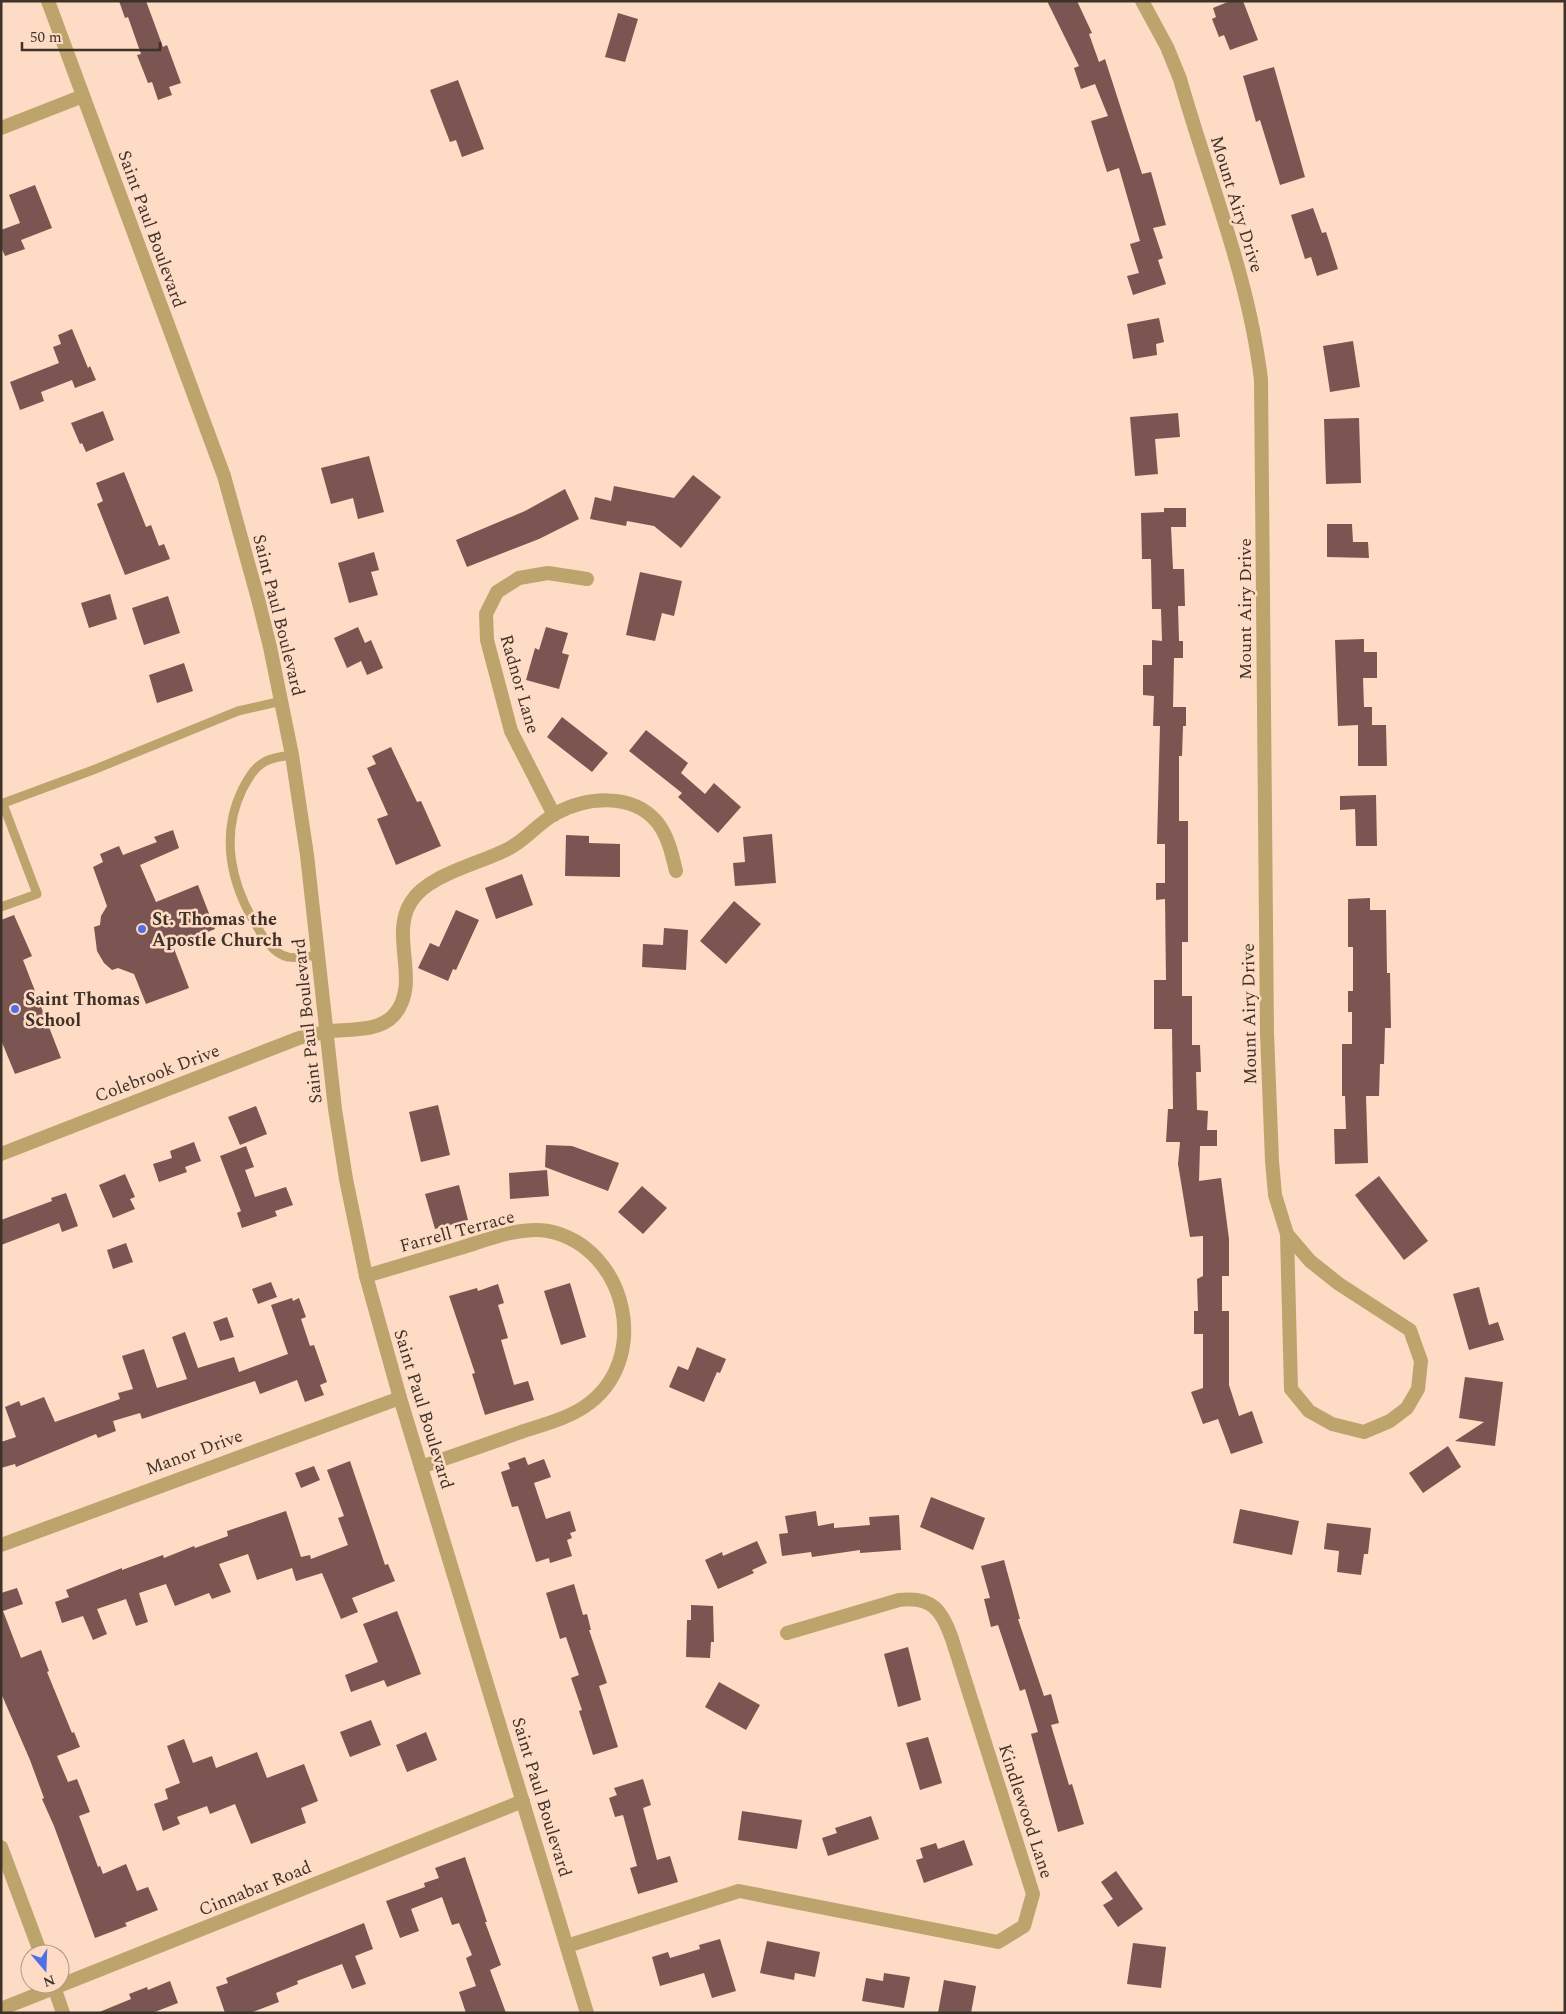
<svg xmlns="http://www.w3.org/2000/svg" width="1566" height="2014" viewBox="0 0 1566 2014" font-family="Spectral,serif">
<style>
.building{fill:#7a5551}
.lines{fill:none;stroke-linecap:round;stroke-linejoin:round}
.service{stroke:#bda46d;stroke-width:9}
.minor{stroke:#bda46d;stroke-width:14}
.tertiary{stroke:#bda46d;stroke-width:14}
.poi-dot{fill:#4f6fe4;stroke:#fddbc4;stroke-width:2}
.labels{text-anchor:middle;stroke-width:5;stroke-linejoin:round;paint-order:stroke}
.street-label{font-size:18px;fill:#3f3229;stroke:#fddbc4}
.poi-label{font-size:18px;font-weight:bold;fill:#3f3229;stroke:#fddbc4;text-anchor:start}
</style>
<rect width="100%" height="100%" fill="#fddbc4"/>
<path class="building" d="M119 1H146L163 47 167 45 181 83 169 87 172 95 158 100 152 82 148 83 137 55 141 54 128 17 125 18Z
M1047 1H1077L1092 33 1089 34 1099 62 1105 59 1142 174 1151 172 1166 225 1153 228 1163 258 1158 260 1166 284 1133 295 1127 276 1139 273 1130 244 1140 241 1119 168 1107 172 1091 121 1108 116 1095 84 1081 89 1074 68 1079 66Z
M1230 1H1243L1258 40 1230 50 1224 35 1219 37 1212 19 1216 17 1213 8Z
M618 13 638 19 625 62 605 57Z
M1274 67 1305 177 1280 185 1260 120 1256 122 1243 76Z
M458 80 484 149 462 157 456 140 450 142 430 90Z
M35 185 52 228 21 240 25 249 5 256 1 247V230L20 223 9 195Z
M1313 208 1322 233 1326 232 1338 269 1317 276 1311 257 1305 259 1291 215Z
M1159 318 1164 342 1156 344 1157 355 1133 359 1127 324Z
M72 329 88 368 90 366 96 380 75 388 72 380 41 392 44 401 20 410 10 382 59 363 53 347 61 344 58 335Z
M1353 341 1360 387 1330 392 1323 346Z
M103 411 114 440 86 452 82 443 80 444 71 423Z
M1178 413 1180 437 1155 439 1158 474 1135 476 1130 417Z
M1359 418 1361 483 1326 484 1324 419Z
M369 456 384 512 358 519 353 498 331 504 321 468Z
M124 472 146 527 151 525 159 546 164 544 170 559 125 575 97 504 103 501 96 483Z
M693 475 721 497 681 548 654 526 627 521 626 526 590 519 595 497 611 501 614 486 674 498Z
M565 489 579 519 539 539 467 567 456 540 525 511Z
M1164 508H1186V527H1171L1173 569H1184L1185 606H1178L1179 641H1183V658H1174L1173 707H1186V726H1183L1182 756H1179V821H1188V942H1182V996H1192V1045H1200L1201 1072H1196L1197 1110 1208 1111 1207 1130H1217V1146H1200L1199 1181 1221 1178 1229 1239V1276H1222V1311H1229V1385L1239 1416 1252 1411 1263 1443 1231 1454 1218 1419 1203 1424 1191 1392 1203 1388V1334H1194V1311H1198L1197 1279 1203 1276V1236L1190 1237 1178 1164 1180 1142H1166L1168 1109H1173L1172 1029H1154V980H1166L1165 899 1156 900V883H1165V844H1157L1160 726H1153L1154 696 1143 695V665H1152V640L1162 641 1161 609H1152L1151 559H1142L1141 513 1164 512Z
M1327 524H1352L1353 542H1368L1369 558 1327 557Z
M374 552 379 570 371 572 378 595 349 603 338 563Z
M640 572 682 581 674 616 662 613 655 641 626 635Z
M110 594 117 619 89 628 81 603Z
M168 596 180 633 144 645 132 608Z
M358 627 365 643 371 640 383 668 367 675 361 661 347 668 334 638Z
M546 627 568 633 562 653 569 655 559 689 526 680 535 648 539 650Z
M1364 639V652H1377V678H1363L1364 707H1372V725H1386L1387 766H1358V725L1338 726 1335 640Z
M184 663 193 691 157 703 149 675Z
M562 717 608 753 592 772 547 737Z
M646 730 688 763 681 773 705 794 714 783 741 807 718 833 678 797 682 793 629 751Z
M391 747 417 802 421 801 441 846 396 865 377 819 388 815 367 768 376 764 372 756Z
M1376 795 1377 846H1356L1355 809 1340 810V796Z
M173 830 179 848 140 865 156 902 198 885 215 929 173 946 189 988 146 1004 134 974 118 968 112 970 104 963 97 951 94 927 100 925 101 916 107 906 93 867 103 862 100 854 119 846 123 855 157 842 154 837Z
M772 834 776 883 735 886 733 863 745 862 743 837Z
M566 835 589 836V843L620 844V877L565 876Z
M522 874 533 905 496 919 485 888Z
M1370 898V910H1386L1387 973H1390L1391 1028H1385L1384 1064H1380L1379 1096H1366L1368 1163 1335 1164 1334 1129H1346L1345 1096H1342V1044H1352V1012H1348V991H1353V947H1348V899Z
M734 901 761 924 726 964 700 941Z
M456 910 479 920 456 970 453 969 448 981 418 968 430 943 439 947Z
M14 915 32 956 23 960 61 1058 15 1074 1 1040V920Z
M664 928 688 930 686 970 642 967 643 944 663 945Z
M438 1105 450 1155 421 1162 409 1112Z
M256 1106 267 1134 240 1145 228 1117Z
M194 1142 201 1161 185 1167 187 1172 159 1182 153 1164 172 1158 170 1151Z
M546 1145 572 1146 619 1163 608 1191 545 1167Z
M246 1146 254 1167 245 1170 255 1197 286 1187 293 1205 275 1211 277 1216 242 1228 237 1213 241 1211 220 1156Z
M547 1170 549 1196 510 1199 509 1173Z
M125 1174 135 1197 130 1199 135 1209 113 1218 99 1185Z
M1379 1176 1428 1241 1404 1260 1355 1195Z
M459 1185 468 1220 435 1229 425 1194Z
M642 1186 667 1208 643 1234 618 1212Z
M66 1193 78 1226 62 1232 59 1223 1 1245V1220L52 1201 51 1198Z
M126 1243 133 1262 113 1269 107 1250Z
M271 1282 277 1297 258 1304 252 1289Z
M570 1283 586 1337 561 1345 544 1291Z
M498 1284 504 1303 498 1305 508 1338 501 1340 514 1385 528 1381 534 1400 485 1415 472 1374 475 1373 449 1296 477 1288 478 1291Z
M1479 1287 1489 1325 1498 1322 1504 1340 1469 1350 1453 1294Z
M292 1298 293 1301 299 1298 306 1317 301 1319 310 1346 314 1345 327 1382 320 1385 324 1395 305 1402 297 1380 260 1394 255 1381 142 1419 140 1413 113 1421 116 1431 98 1438 96 1434 16 1467 15 1464 1 1468V1442L16 1437 5 1407 19 1401 21 1406 44 1397 55 1422 120 1399 118 1393 133 1389 122 1356 144 1349 157 1388 187 1379 172 1337 185 1332 198 1368 234 1357 239 1372 288 1354 271 1305Z
M227 1317 234 1337 220 1341 213 1322Z
M697 1347 726 1359 720 1373 717 1372 704 1402 669 1387 678 1366 688 1370Z
M1465 1377 1503 1382 1495 1446 1455 1441 1484 1422 1459 1418Z
M1448 1446 1461 1467 1423 1493 1409 1473Z
M525 1457 528 1465 544 1459 551 1477 534 1483 546 1519 570 1511 576 1531 570 1533 572 1538 567 1540 572 1556 550 1563 549 1558 536 1562 518 1506 512 1507 501 1472 510 1469 508 1463Z
M350 1461 385 1565 388 1564 395 1581 352 1598 358 1612 341 1619 322 1573 296 1581 292 1568 257 1580 248 1554 219 1564 231 1592 212 1599 209 1593 175 1606 166 1584 139 1593 148 1622 136 1626 126 1599 97 1609 107 1634 93 1640 83 1616 62 1623 55 1602 69 1597 66 1590 122 1568V1570L163 1555 164 1558 194 1546 195 1548 228 1536 227 1531 286 1511 301 1557 310 1555 311 1559 348 1545 338 1518 344 1516 327 1470Z
M314 1466 320 1480 301 1488 295 1473Z
M931 1497 985 1518 973 1550 920 1527Z
M1240 1509 1299 1521 1292 1555 1233 1543Z
M816 1511 818 1526 834 1523V1528L870 1525 869 1517 899 1515 901 1550 860 1553V1550L812 1557 811 1552 782 1556 779 1534 788 1533 785 1516Z
M1327 1523 1371 1528 1368 1554H1364L1361 1575 1337 1572 1339 1551 1324 1549Z
M757 1541 767 1563 752 1570 754 1573 718 1589 705 1560 722 1552 723 1556Z
M1004 1560 1020 1619H1018L1044 1696 1051 1694 1059 1723 1051 1725 1069 1785 1072 1784 1084 1824 1058 1832 1031 1734 1038 1732 1025 1689 1020 1691 998 1625 991 1627 984 1599 990 1598 981 1566Z
M574 1584 583 1615 587 1614 591 1630H589L607 1683 599 1686 618 1747 593 1755 579 1711 582 1710 571 1678 579 1675 566 1637 560 1639 546 1593Z
M17 1588 23 1604 3 1611 21 1658 41 1650 49 1671 47 1672 72 1733 74 1732 80 1747 57 1756 68 1782 77 1779 90 1812 79 1816 98 1867 100 1866 103 1874 126 1864 137 1891 148 1887 158 1910 125 1923 127 1926 95 1938 54 1826 42 1799 44 1798 30 1760 1 1693V1593Z
M691 1605 713 1606 714 1642H711L710 1658 686 1657 687 1620H691Z
M397 1611 421 1674 387 1687 384 1680 351 1692 345 1675 378 1662 363 1624Z
M908 1647 921 1700 898 1707 884 1654Z
M719 1682 760 1705 746 1730 705 1707Z
M371 1720 381 1745 350 1757 340 1732Z
M426 1732 437 1760 407 1772 396 1745Z
M928 1737 942 1783 920 1790 906 1743Z
M184 1739 193 1763 212 1756 216 1768 257 1752 267 1778 304 1764 318 1801 301 1808 306 1823 251 1844 235 1804 210 1814 207 1806 177 1817 180 1824 163 1831 154 1804 168 1799 165 1789 180 1783 167 1746Z
M643 1779 651 1805 643 1808 657 1860 670 1856 678 1882 638 1894 630 1868 637 1866 623 1815 615 1817 609 1798 617 1795 614 1788Z
M742 1811 802 1820 797 1849 738 1840Z
M871 1816 879 1839 828 1856 822 1838 837 1833 835 1828Z
M964 1840 973 1865 924 1883 916 1860 923 1858 920 1848 936 1843 938 1849Z
M465 1857 487 1922H485L501 1965 490 1970 506 2013H466L459 1992 476 1986 466 1958 472 1955 459 1923 452 1925 442 1897 411 1909 419 1931 400 1938 386 1901 425 1887 424 1883 439 1878 435 1868Z
M1116 1871 1143 1909 1118 1927 1103 1905 1113 1899 1101 1882Z
M364 1923 373 1949 355 1956 366 1984 352 1989 342 1964 297 1981 298 1984 276 1993 279 2002 250 2013H225L216 1987 228 1983 226 1978Z
M720 1939 736 1991 712 1998 704 1973 660 1986 652 1957 668 1952 670 1958 700 1949 699 1945Z
M767 1941 820 1952 815 1977 795 1973 794 1980 760 1973Z
M1133 1943 1166 1947 1161 1988 1127 1984Z
M884 1973 910 1977 904 2008 862 2001 866 1978 883 1981Z
M944 1980 976 1986 971 2013H938Z
M170 1981 178 2003 152 2013H97L131 1999 129 1994 147 1987 148 1990Z"/>
<g class="lines">
<path class="service" d="M292 755C283 756 274 757 266 761 254 767 248 779 242 790 220 836 231 884 256 925 263 937 273 954 288 957 296 959 310 956 318 955
M1 804 93 770 238 711 282 701
M1 907 37 894 3 804"/>
<path class="minor" d="M1142 1 1167 47 1180 79C1208 178 1249 277 1261 380L1267 1033 1272 1161 1275 1195 1287 1234 1291 1389 1309 1411 1332 1424 1364 1432 1390 1421 1407 1408 1418 1389 1421 1361 1410 1330 1339 1284 1310 1261 1287 1234
M1 128 83 96
M554 815 511 731 487 640 486 614 497 592 519 578 548 573 587 579
M1 1154 299 1038C309 1036 319 1033 329 1031 349 1029 379 1032 394 1015 422 983 389 936 411 902 427 875 478 864 506 850 525 841 537 824 555 814 585 797 632 792 657 822 668 836 672 854 676 871
M366 1276C397 1267 429 1257 460 1248 487 1240 520 1226 548 1231 628 1247 653 1362 584 1407 566 1419 542 1425 521 1432 488 1444 455 1455 421 1467
M1 1545 400 1398
M1 1847 41 1954
M567 1946 739 1891 998 1942 1024 1926 1033 1894 952 1639C942 1610 932 1596 899 1600L787 1633
M53 1984 63 2013
M1 2009 523 1801"/>
<path class="tertiary" d="M48 1 224 476 258 599 270 647 292 755 307 855 335 1109 346 1179 366 1276 400 1398 587 2013"/>
</g>
<g class="poi-dot">
<circle cx="142" cy="929" r="5"/>
<circle cx="15" cy="1009" r="5"/>
</g>
<g class="labels">
<g class="street-label">
<text transform="translate(1237 204) rotate(73)" y="6">Mount Airy Drive</text>
<text transform="translate(152 229) rotate(70)" y="6">Saint Paul Boulevard</text>
<text transform="translate(1245 609) rotate(-90)" y="6">Mount Airy Drive</text>
<text transform="translate(279 615) rotate(76)" y="6">Saint Paul Boulevard</text>
<text transform="translate(520 684) rotate(74)" y="6">Radnor Lane</text>
<text transform="translate(1249 1014) rotate(-91)" y="6">Mount Airy Drive</text>
<text transform="translate(307 1021) rotate(-96)" y="6">Saint Paul Boulevard</text>
<text transform="translate(157 1073) rotate(-21)" y="6">Colebrook Drive</text>
<text transform="translate(457 1231) rotate(-15)" y="6">Farrell Terrace</text>
<text transform="translate(424 1409) rotate(73)" y="6">Saint Paul Boulevard</text>
<text transform="translate(194 1452) rotate(-20)" y="6">Manor Drive</text>
<text transform="translate(542 1797) rotate(73)" y="6">Saint Paul Boulevard</text>
<text transform="translate(1026 1811) rotate(72)" y="6">Kindlewood Lane</text>
<text transform="translate(255 1888) rotate(-22)" y="6">Cinnabar Road</text>
</g>
<g class="poi-label">
<text x="152" y="925">St. Thomas the<tspan x="152" dy="21">Apostle Church</tspan></text>
<text x="25" y="1005">Saint Thomas<tspan x="25" dy="21">School</tspan></text>
</g>
</g>
<rect width="1566" height="2014" fill="none" stroke="#3f3229" stroke-width="5"/>
<g transform="translate(45 1969) rotate(161)"><circle r="24" fill="#fddbc4" stroke="#b19786"/>
<path d="M0-4L9 19L0 12L-9 19Z" fill="#4f6fe4"/>
<text y="-8" font-size="14" font-weight="bold" text-anchor="middle" fill="#3f3229">N</text>
</g>
<path d="M22 42v8h138v-8" fill="none" stroke="#3f3229" stroke-width="2.5"/>
<text x="30" y="42" font-size="15" fill="#3f3229" stroke="#fddbc4" stroke-width="4" paint-order="stroke">50 m</text>
</svg>
